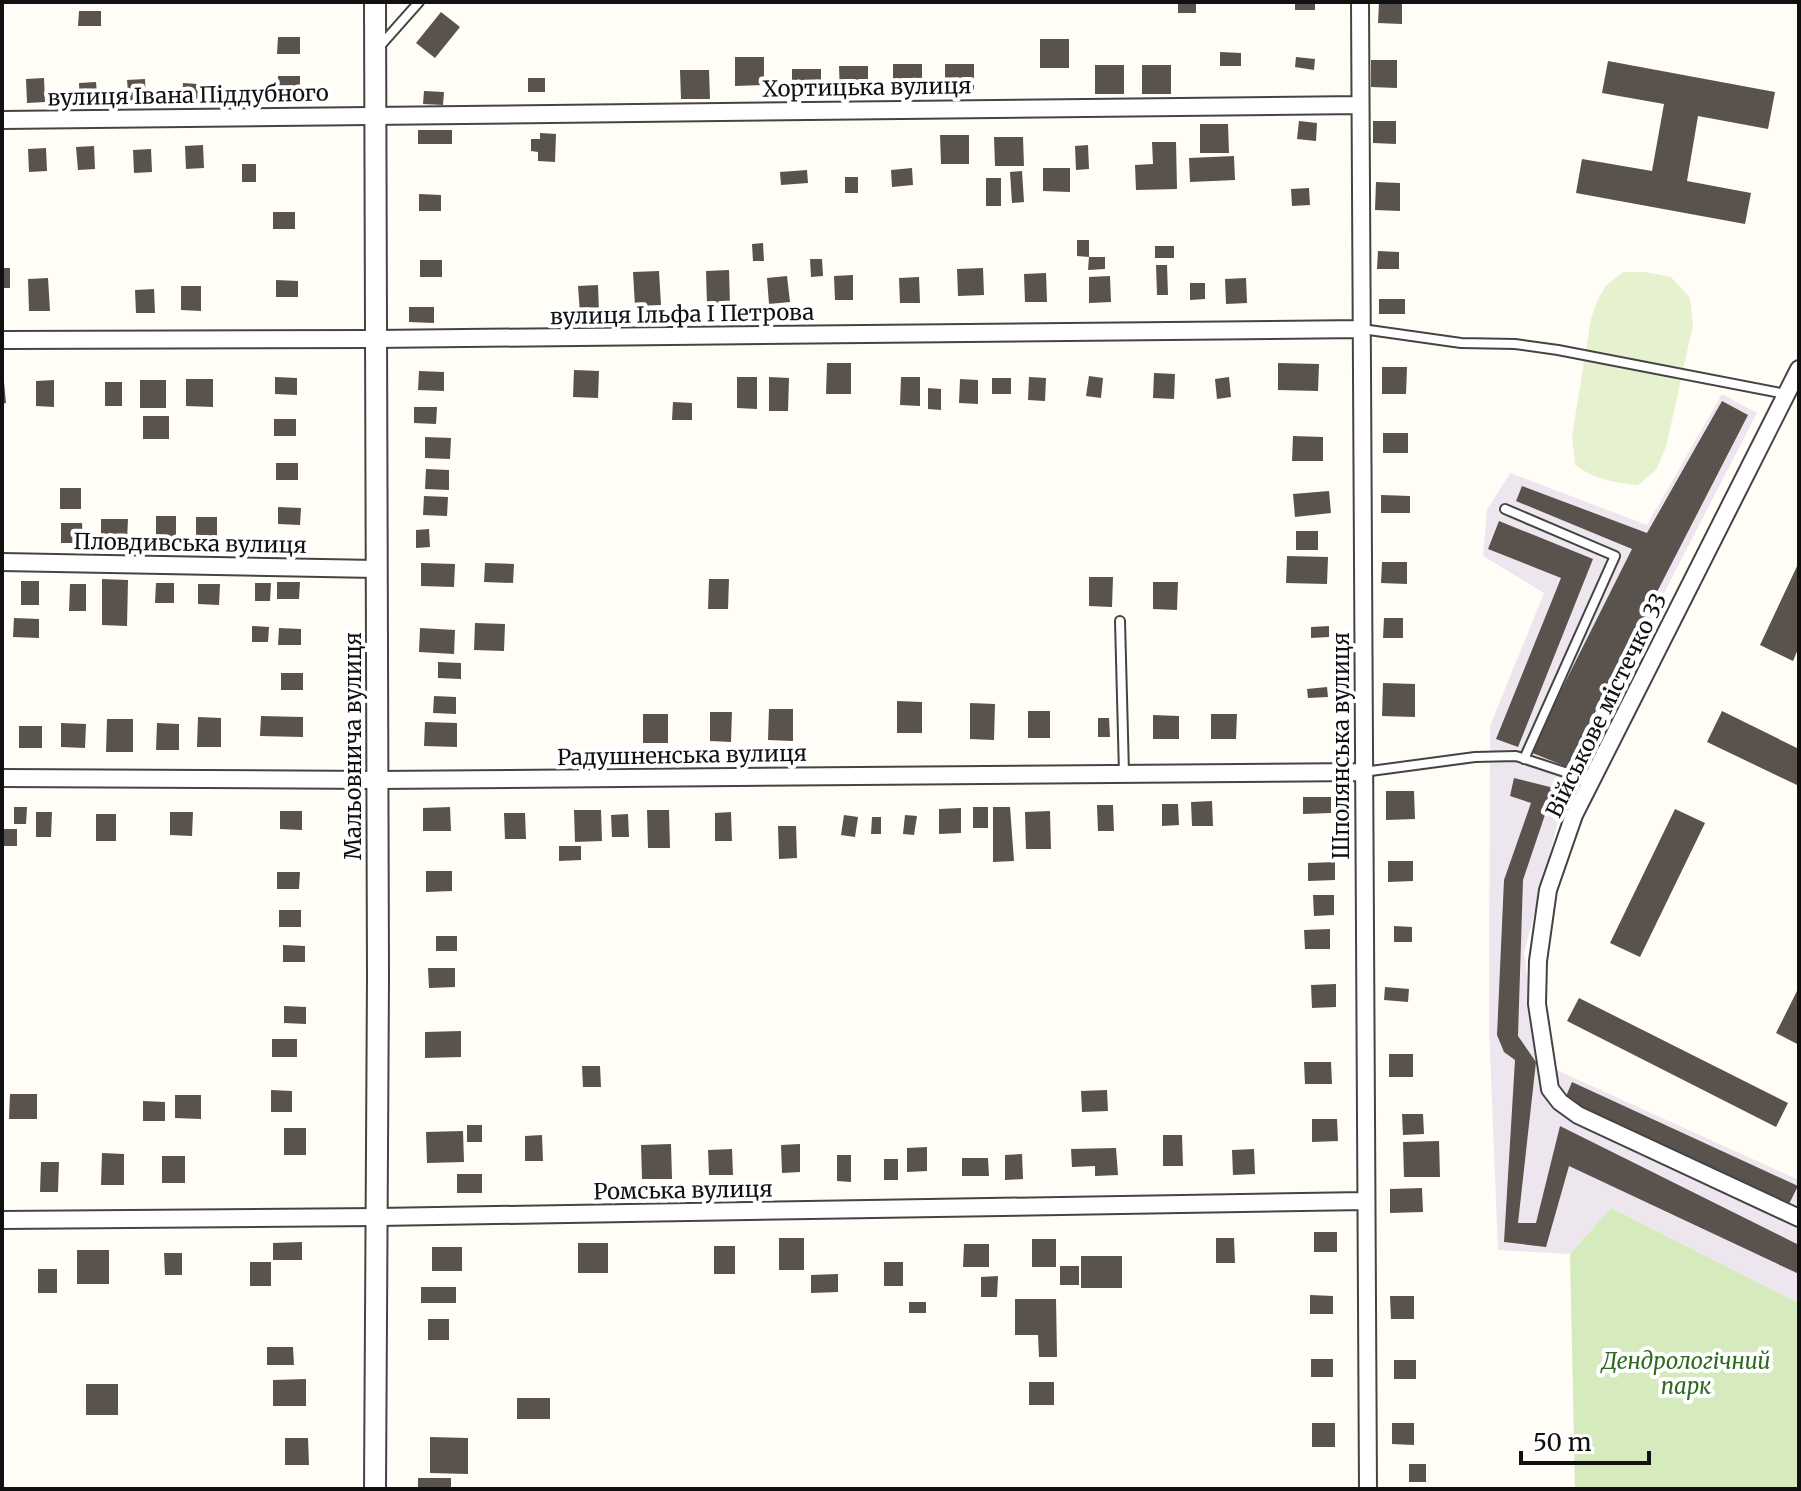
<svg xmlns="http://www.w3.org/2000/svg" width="1801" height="1491" viewBox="0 0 1801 1491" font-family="Merriweather,serif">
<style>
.industrial{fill:#eee6ef}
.green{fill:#d5ebbd}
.pitch{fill:#e6f2cf}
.building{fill:#5a524d}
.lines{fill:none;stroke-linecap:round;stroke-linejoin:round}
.service-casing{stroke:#444;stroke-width:12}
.minor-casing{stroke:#444;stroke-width:20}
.tertiary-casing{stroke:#444;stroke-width:24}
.service{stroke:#fff;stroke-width:8}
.minor{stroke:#fff;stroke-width:16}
.tertiary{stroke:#fff;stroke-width:20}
.labels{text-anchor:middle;stroke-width:8;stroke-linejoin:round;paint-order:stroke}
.street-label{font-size:22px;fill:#111;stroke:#fff}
.park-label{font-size:22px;font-style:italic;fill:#2f6b1f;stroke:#fff}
</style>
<rect width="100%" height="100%" fill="#fffdf5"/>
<path class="industrial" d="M1722 394 1757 413 1570 775 1524 953 1539 1062 1799 1180V1303L1611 1208 1570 1254 1498 1250 1489 1027 1490 726 1544 593 1483 556 1487 510 1510 473 1647 525Z"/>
<path class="green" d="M1611 1208 1799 1303V1489H1575L1570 1254Z"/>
<path class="pitch" d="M1623 272H1645L1671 277 1690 298 1693 325 1666 447 1656 470 1638 485C1614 483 1594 479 1575 465L1572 436 1591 319 1598 299 1606 286Z"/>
<path class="building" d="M1178 2H1196V13H1178Z
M1295 2H1315V10H1295Z
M1379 2H1402V24L1378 23Z
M79 11H101V26H78Z
M441 12 460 27 435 58 416 43Z
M278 37H300V54H277Z
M1040 39H1069V68H1040Z
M1220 52 1241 53V66H1220Z
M735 57H764V85L735 86Z
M1296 57 1315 59 1314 70 1295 67Z
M1371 60H1397V88L1371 87Z
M1608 61 1775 92 1768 129 1698 116 1687 181 1751 193 1745 224 1576 193 1582 159 1652 171 1664 104 1602 93Z
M893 64H922V93H893Z
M945 64H974V93H945Z
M1095 65H1124V94H1095Z
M1142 65H1171V94H1142Z
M839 66H868V95H840Z
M792 69H821V97L792 98Z
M680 70H709L710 99H681Z
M278 76H300V93H277Z
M44 78 45 102 27 103 26 79Z
M528 78H545V92H528Z
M145 79 146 103H129L127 80Z
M96 82 98 105 80 106 79 83Z
M183 83 198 84 197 103 182 102Z
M424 91 444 92 443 105 423 104Z
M1299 121 1317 123 1316 141 1297 139Z
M1373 121H1396V144L1373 143Z
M1200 124H1228L1229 153H1200Z
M418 130H452V144H418Z
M540 133 556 134 555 162 538 161V152L531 151V139H540Z
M940 135H969V164H941Z
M994 137H1023L1024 166H995Z
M1152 142H1176L1177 189 1136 190 1135 165 1153 164Z
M203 145 204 168 186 169 185 146Z
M1088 145 1089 169 1076 170 1075 146Z
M94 146 95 169 78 170 76 147Z
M46 148 47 171 29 172 28 149Z
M151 149 152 172 134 173 133 150Z
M1234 156 1235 180 1190 182 1189 158Z
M242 164H256V182H242Z
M912 168 913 185 892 187 891 170Z
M1043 168H1070V192L1043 191Z
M807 170 808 183 781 185 780 172Z
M1022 171 1024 202 1012 203 1010 172Z
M845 177H858V193H845Z
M986 178H1001V206H986Z
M1376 182 1400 183V211L1375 210Z
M1309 188 1310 205 1292 206 1291 189Z
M419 194 441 195V211H419Z
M273 212H295V229H273Z
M1077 240H1089V257L1077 256Z
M763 243 764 261H753L752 244Z
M1155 246H1174V258H1155Z
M1378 251 1399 252V269H1377Z
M1089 257H1105V269L1088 270Z
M810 259H822L823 276 811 277Z
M420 260H442V277H420Z
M1156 265H1167L1168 295H1157Z
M2 268H10V288H2Z
M983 268 984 295 958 296 957 269Z
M729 270 730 304 707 305 706 271Z
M659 271 661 305 635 306 633 272Z
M1046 273 1047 302H1025L1024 274Z
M853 275V300H835L834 276Z
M787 276 790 302 769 304 767 278Z
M1110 276 1111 302 1089 303V277Z
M919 277 920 303H900L899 278Z
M48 278 50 311H29L28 279Z
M1246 278 1247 303 1226 304 1225 279Z
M276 280 298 281V297H276Z
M1190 283H1205V299L1190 300Z
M598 285 599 313 580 314 578 286Z
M181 286H201V311L181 310Z
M154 289 155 313H136L135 290Z
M1379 299H1405V314H1379Z
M409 307H434V323L409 322Z
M827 363H851V394H826Z
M1278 363 1319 364 1318 391 1278 390Z
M1382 367H1407L1406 394H1382Z
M574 370 599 371 598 398 573 397Z
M419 371 444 372V391L418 390Z
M1154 373 1175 374 1174 399 1153 398Z
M1089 376 1103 378 1101 398 1086 396Z
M275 377 297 378V395L275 394Z
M737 377H757V409L737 408Z
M769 377 789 378 788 411H769Z
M901 377H920V406L900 405Z
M1029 377 1046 378 1045 401 1028 400Z
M1229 377 1231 397 1217 399 1215 379Z
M992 378H1011V394H992Z
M186 379H213V407L186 406Z
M960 379 978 380V404L959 403Z
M54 380V407L36 406V381Z
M140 380H166V408H140Z
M4 382 6 403 2 404V383Z
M105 382H122V406H105Z
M928 388 941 389V410L928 409Z
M1722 401 1748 415 1567 767 1530 752 1632 549 1516 501 1522 486 1647 533Z
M673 402 692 403V420H672Z
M414 407H437L436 424 414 423Z
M143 416H169V439H143Z
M274 419H296V436H274Z
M1383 433H1408V453H1383Z
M1293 436 1323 437V461H1292Z
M425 437 451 438 450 459 425 458Z
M276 463H298V480H276Z
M426 469 449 470V490L425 489Z
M60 488H81V509H60Z
M1329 491 1331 513 1295 517 1293 494Z
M1381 495 1410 496V513H1381Z
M424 496 448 497 447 516 423 515Z
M278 507 301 508 300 525 278 524Z
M156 516H176V541H156Z
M196 517H217V542H196Z
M101 519H128L127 541H109V534H101Z
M1499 521 1593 559 1518 747 1496 739 1561 578 1488 549Z
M61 523H82L83 543H61Z
M429 529 430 547 416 548V530Z
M1296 531H1318V550H1296Z
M1287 556 1328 557 1327 584 1286 583Z
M1382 562H1407V584L1381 583Z
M1799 562V647L1793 661 1760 645Z
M421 563 455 564 454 587 421 586Z
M485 563 514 564 513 583 484 582Z
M1089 577H1113L1112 607 1089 606Z
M102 579 128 580 127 626 102 625Z
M709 579H729L728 609H708Z
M21 581H39V605H21Z
M277 582H300L299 599H277Z
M1153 582H1178L1177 610 1153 609Z
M156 583H174V603H155Z
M255 583H271L270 601H255Z
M70 584H86V611H69Z
M198 584H220L219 605 198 604Z
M14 618 39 619V638L13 637Z
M1384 618H1403V638H1383Z
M475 623 505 624 504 651 474 650Z
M252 626 269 627 268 642H252Z
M1329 626V637L1311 638V627Z
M279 628 301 629V645H278Z
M420 628 455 630 454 654 419 652Z
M438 662 461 663V679L438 678Z
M281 673H303V690H281Z
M1383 683 1415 684V717L1382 716Z
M1327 687 1328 697 1308 698 1307 689Z
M434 696 456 697V714L433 713Z
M897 701 922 702V733H897Z
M970 703 995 704 994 740 970 739Z
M769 709H793V741L768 740Z
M1028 711H1050V738H1028Z
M1722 711 1799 749V786L1707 742Z
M710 712H732L731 742 710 741Z
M643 714H668V743H643Z
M1211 714H1237L1236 739H1211Z
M1153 715 1179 716V739H1153Z
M261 716 303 717V737L260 736Z
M198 717 221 718V747H197Z
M1098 718H1109L1110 737H1098Z
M107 719H133V752H106Z
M425 722 457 723V747L424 746Z
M61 723 86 724 85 748 61 747Z
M157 723 179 724V750H156Z
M19 726H42V748H19Z
M1514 778 1554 788 1523 880 1518 1036 1536 1062 1518 1223H1536L1560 1126 1799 1245V1274L1569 1166 1546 1247 1504 1242 1515 1060 1504 1052 1497 1035 1504 880 1531 803 1510 796Z
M1386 791H1414L1415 819 1386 820Z
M1303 797H1331V813L1303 814Z
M1212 801 1213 826H1192L1191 802Z
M1162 804H1178L1179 825 1162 826Z
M1097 805H1113L1114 831H1098Z
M14 807H27L26 824H14Z
M450 807 451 831H423V808Z
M973 807H988V828H973Z
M993 807H1010L1014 861 993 862Z
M961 808V833L939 834V809Z
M1675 809 1705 823 1640 957 1610 943Z
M574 810H601L602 841 575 842Z
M647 810H669L670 848H648Z
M280 811H302V830L280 829Z
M1050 811 1051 849H1026L1025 812Z
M36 812H52L51 837H36Z
M170 812H193L192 836 170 835Z
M731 812 732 841H715V813Z
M504 813H525L526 839H505Z
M96 814H116V841H96Z
M628 814 629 837H612L611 815Z
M844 815 858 817 855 837 841 835Z
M905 815 917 816 914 835 903 834Z
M872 817H881V834H871Z
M778 826H796L797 858 779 859Z
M2 829H17V846H2Z
M559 846H581V860L559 861Z
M1388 861H1413V881L1388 882Z
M1335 862V880L1308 881V863Z
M426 871H452V891L426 892Z
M277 872H300L299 889H277Z
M1313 895H1334V915L1314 916Z
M279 910H301V927H279Z
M1394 926 1412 927V942H1394Z
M1330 929V949H1305L1304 930Z
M436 936H457V951H436Z
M283 945 305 946V962H283Z
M428 968H455V987L429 988Z
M1336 984V1007L1312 1008 1311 985Z
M1385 987 1409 989 1408 1002 1384 1000Z
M1799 987V1045L1776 1033Z
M1579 998 1788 1103 1776 1127 1567 1021Z
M284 1006 306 1007V1024L284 1023Z
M461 1031V1057L425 1058V1032Z
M272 1039H297V1057H272Z
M1389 1054H1413V1077H1389Z
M1304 1062H1331L1332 1084H1305Z
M582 1066H600L601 1087H583Z
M1572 1082 1798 1186 1789 1204 1564 1101Z
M271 1090 292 1091V1112H271Z
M1107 1090 1108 1111 1082 1112 1081 1091Z
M10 1094H37V1119H9Z
M175 1095H201V1119L175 1118Z
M143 1101 165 1102V1121H143Z
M1402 1114H1423L1424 1134 1403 1135Z
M1312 1119H1337L1338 1141 1312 1142Z
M467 1125H482V1142H467Z
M284 1128H306V1155H284Z
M463 1131 464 1162 427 1163 426 1132Z
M542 1135 543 1161H525V1136Z
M1163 1135H1182L1183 1166H1163Z
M1439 1141 1440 1177H1404L1403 1142Z
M671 1144 672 1179H642L641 1145Z
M800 1144V1172L782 1173 781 1145Z
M927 1147V1171L907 1172V1148Z
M1116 1148 1118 1175 1095 1176V1166L1072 1167 1071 1149Z
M732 1149 733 1175H709L708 1150Z
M1254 1149 1255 1174 1233 1175 1232 1150Z
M102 1153 124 1154V1185H101Z
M1022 1154 1023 1179 1005 1180V1155Z
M837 1155H851V1182L837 1181Z
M162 1156H185V1183H162Z
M962 1158H988L989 1176H962Z
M884 1159H898V1180H884Z
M41 1162H59L58 1192H40Z
M457 1174H482V1193H457Z
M1422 1188 1423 1212 1390 1213V1189Z
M1314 1232H1337V1252H1314Z
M779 1238H804V1270H779Z
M1216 1238H1234L1235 1263H1216Z
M1032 1239H1056V1267H1032Z
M302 1242V1260H273V1243Z
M578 1243H608V1273H578Z
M964 1244H989V1267H963Z
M714 1246H735V1274H714Z
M432 1247H462V1271H432Z
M77 1250H109V1284H77Z
M164 1253H182V1275H165Z
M1081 1256H1122V1288H1081Z
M250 1262H271V1286H250Z
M884 1262H903V1286H884Z
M1060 1266H1079V1285H1060Z
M38 1269H57V1293H38Z
M838 1274V1292L811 1293V1275Z
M998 1276 997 1297H981V1277Z
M421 1287H456V1303H421Z
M1310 1295 1333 1296V1314H1310Z
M1390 1296H1414V1319H1391Z
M1015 1299H1056L1057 1357H1039L1038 1335H1015Z
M909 1302H926V1313H909Z
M428 1319H449V1340H428Z
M267 1347H293L294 1365H267Z
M1311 1359H1333V1377H1311Z
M1394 1360H1416V1379H1394Z
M306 1379V1406H273V1380Z
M1029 1382H1054V1405H1029Z
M86 1384H118V1415H86Z
M517 1398H550V1419H517Z
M1312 1423H1335V1447H1312Z
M1392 1423H1414V1445L1392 1444Z
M430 1437 468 1438V1474L430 1473Z
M285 1438H308L309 1465H285Z
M1409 1464H1426V1482H1409Z
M418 1478H451V1489H418Z"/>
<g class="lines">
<defs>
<path id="service" d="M380 46 419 2
M1362 329 1461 343 1515 344 1558 350 1786 394
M1505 509 1615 556 1524 759
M1120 621 1124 773
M1363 772 1475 757 1516 756 1589 780"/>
<path id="minor" d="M1360 2 1368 1489
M2 120 1360 105
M2 340 374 339 1362 329
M1799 369 1574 815 1548 890 1538 961 1537 1004 1550 1089 1560 1102 1578 1115 1799 1218
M2 562 376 569
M2 778 376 780 1363 772
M2 1220 378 1217 1365 1201"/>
<path id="tertiary" d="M375 1489 378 977 375 2"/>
</defs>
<use href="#service" class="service-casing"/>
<use href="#minor" class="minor-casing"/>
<use href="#tertiary" class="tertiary-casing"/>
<use href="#service" class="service"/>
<use href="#minor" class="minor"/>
<use href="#tertiary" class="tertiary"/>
</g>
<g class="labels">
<g class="street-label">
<text transform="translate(867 87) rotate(-1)" y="8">Хортицька вулиця</text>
<text transform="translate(188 95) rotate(-1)" y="8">вулиця Івана Піддубного</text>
<text transform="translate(682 314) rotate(-1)" y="8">вулиця Ільфа І Петрова</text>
<text transform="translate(190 543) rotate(1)" y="8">Пловдивська вулиця</text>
<text transform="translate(1606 705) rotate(-64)" y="8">Військове містечко 33</text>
<text transform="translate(353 746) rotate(-90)" y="8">Мальовнича вулиця</text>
<text transform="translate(1341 746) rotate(-90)" y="8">Шполянська вулиця</text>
<text transform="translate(682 755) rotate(-1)" y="8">Радушненська вулиця</text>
<text transform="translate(683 1190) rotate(-1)" y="8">Ромська вулиця</text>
</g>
<g class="park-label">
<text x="1686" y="1369">Дендрологічний<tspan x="1686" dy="25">парк</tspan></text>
</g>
</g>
<rect width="1801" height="1491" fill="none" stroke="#111111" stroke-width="8"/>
<path d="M1521 1451v12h128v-12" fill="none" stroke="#111111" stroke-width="4"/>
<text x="1533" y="1451" font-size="24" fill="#111111" stroke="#ffffff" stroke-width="6" paint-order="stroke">50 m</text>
</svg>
